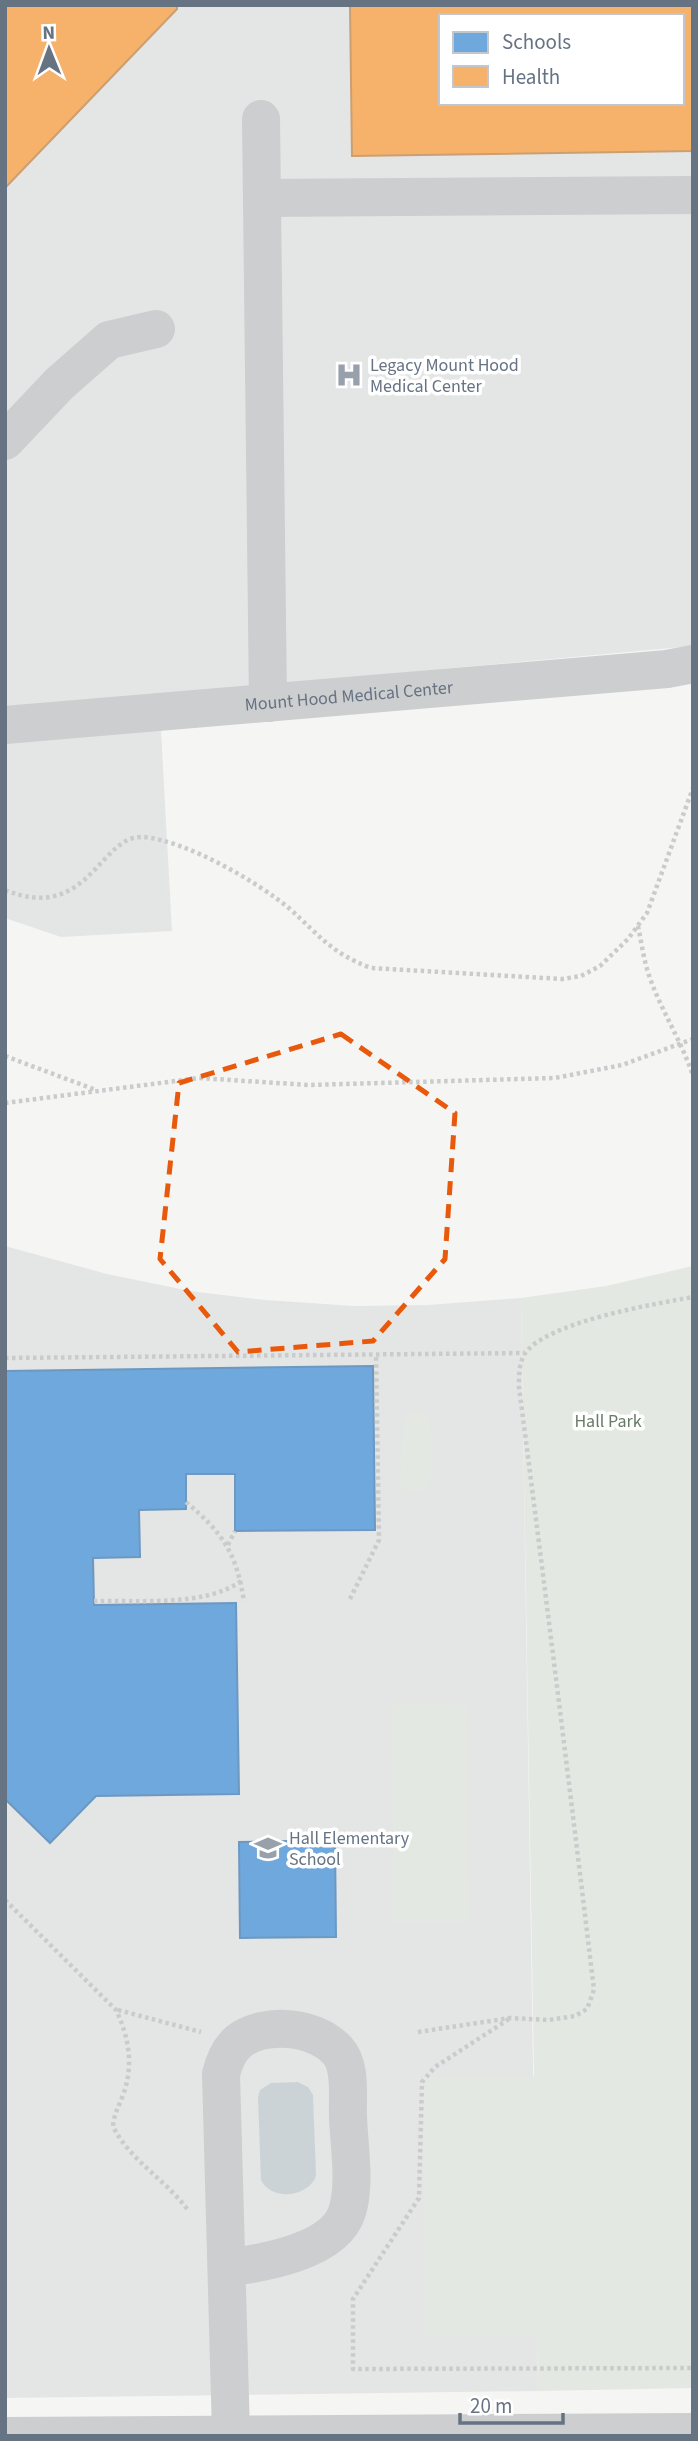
<svg xmlns="http://www.w3.org/2000/svg" width="698" height="2441" viewBox="0 0 698 2441" font-family="'Source Sans 3',sans-serif">
<style>
.built{fill:#e4e5e5;fill-rule:evenodd}
.green{fill:#e4e8e2}
.water{fill:#ccd3d7}
.schools{fill:#6fa8dc;stroke:#6c98c1;stroke-width:2}
.health{fill:#f6b26b;stroke:#cb9f72;stroke-width:2;fill-rule:evenodd}
.lines{fill:none;stroke-linecap:round;stroke-linejoin:round}
.path{stroke:#cacbcc;stroke-width:4.5;stroke-dasharray:3.5 3.5;stroke-linecap:butt}
.minor{stroke:#cdcecf;stroke-width:38}
.marked{fill:none;stroke:#e8590c;stroke-width:5;stroke-dasharray:14 9;stroke-linejoin:round}
.labels{text-anchor:middle;stroke-width:7;stroke-linejoin:round;paint-order:stroke}
.poi-label{font-size:18px;fill:#667383;stroke:#fff;text-anchor:start}
.street-label{font-size:18px;fill:#667383;stroke:#fff}
.park-label{font-size:18px;fill:#677a65;stroke:#fff}
</style>
<rect width="100%" height="100%" fill="#f5f5f4"/>
<path class="built" d="M5 5H693V646L159 695 172 931 61 937 5 918ZM441 16H682V103H441Z
M5 1246 107 1274 190 1291 265 1300 354 1306 428 1305 521 1298 538 2391 5 2398Z"/>
<path class="green" d="M693 1266V2388L538 2391 537 2336 425 2337 423 2077 534 2076 521 1298 606 1286Z
M418 1411 430 1418 433 1473 422 1491 413 1493 403 1488 400 1480 404 1417Z
M392 1703 467 1705 469 1922H393Z"/>
<path class="water" d="M298 2082 308 2087 313 2095 316 2176C308 2198 271 2201 261 2180L258 2097 260 2090 271 2083Z"/>
<path class="schools" d="M373 1366 375 1530 235 1531V1474H186V1509L139 1510 140 1557 93 1558 94 1605 236 1603 239 1794 96 1796 50 1843 5 1799V1371Z
M335 1840 336 1937 240 1938 239 1842Z"/>
<path class="health" d="M5 5H177V9L5 188Z
M350 5H693V151L352 156ZM441 16H682V103H441Z"/>
<g class="lines">
<path class="path" d="M5 890C89 924 100 834 143 837 185 840 258 882 290 909 320 936 331 953 371 968L562 979 581 976 600 966 628 939 647 913 693 788
M638 926C641 940 643 955 647 969 658 1006 681 1039 693 1076
M5 1056 96 1090
M5 1103 199 1078 309 1085 555 1078 622 1065 693 1039
M5 1358 525 1353
M186 1502C223 1533 237 1554 244 1602
M228 1545 235 1531
M350 1599 379 1540 376 1355
M94 1601C136 1600 206 1607 241 1581
M5 1900 116 2010C129 2037 134 2066 123 2095 119 2106 114 2114 113 2126 129 2160 165 2179 187 2209
M118 2010 201 2032
M509 2019 435 2067 422 2082 419 2198 353 2299V2369L693 2368
M418 2032 510 2018 549 2020 575 2016 587 2009 594 1990C570 1789 545 1588 519 1387 519 1376 519 1364 524 1355 544 1322 655 1304 693 1297"/>
<g class="minor">
<path d="M261 119 268 703"/>
<path d="M262 198 693 195"/>
<path d="M5 441 59 384 109 340 156 329"/>
<path id="s1" d="M5 725 667 669 693 664"/>
<path d="M227 2268C262 2263 334 2252 347 2212 356 2184 349 2146 348 2117 347 2097 352 2066 337 2050 315 2026 264 2021 238 2042 228 2051 224 2062 221 2074L231 2434"/>
<path d="M5 2436 693 2432"/>
</g>
</g>
<path class="marked" d="M341 1034 455 1113 445 1259 373 1341 238 1352 160 1259 179 1083Z"/>
<defs>
<symbol id="hospital-bare" viewBox="-9 -9 18 18"><path d="M-5-5h3v3.5h4V-5h3V5h-3V1.5h-4V5h-3Z" fill="#98a0ab" stroke="#fff" stroke-width="2.5" paint-order="stroke"/></symbol>
<symbol id="school-bare" viewBox="-9 -9 18 18"><path d="M0-5L7-2L0 1L-7-2ZM-4 1L0 2.5L4 1V4Q0 6-4 4Z" fill="#98a0ab" stroke="#fff" stroke-width="2.5" paint-order="stroke"/></symbol>
</defs>
<g fill-rule="evenodd">
<use href="#hospital-bare" x="330" y="356" width="38" height="38"/>
<use href="#school-bare" x="249" y="1829" width="38" height="38"/>
</g>
<g class="labels">
<g class="poi-label">
<text x="370" y="371">Legacy Mount Hood<tspan x="370" dy="21">Medical Center</tspan></text>
<text x="289" y="1844">Hall Elementary<tspan x="289" dy="21">School</tspan></text>
</g>
<g class="street-label">
<text dy="6" stroke="none"><textPath href="#s1" startOffset="345">Mount Hood Medical Center</textPath></text>
</g>
<g class="park-label">
<text x="608" y="1427">Hall Park</text>
</g>
</g>
<rect width="698" height="2441" fill="none" stroke="#667383" stroke-width="14"/>
<rect x="439" y="14" width="245" height="91" fill="#ffffff" stroke="#c2c7cd" stroke-width="2"/>
<rect x="453" y="32" width="35" height="21" fill="#6fa8dc" stroke="#c2c7cd" stroke-width="2"/>
<text x="502" y="49" font-size="21" fill="#667383">Schools</text>
<rect x="453" y="66" width="35" height="21" fill="#f6b26b" stroke="#c2c7cd" stroke-width="2"/>
<text x="502" y="84" font-size="21" fill="#667383">Health</text>
<g transform="translate(49 49) rotate(359)" stroke="#ffffff" stroke-width="5" paint-order="stroke">
<path d="M0-5L12 26L0 18L-12 26Z" fill="#667383"/>
<text y="-10" font-size="19" font-weight="bold" text-anchor="middle" fill="#667383">N</text>
</g>
<path d="M460 2413v10h103v-10" fill="none" stroke="#667383" stroke-width="3.5"/>
<text x="470" y="2413" font-size="21" fill="#667383" stroke="#ffffff" stroke-width="5" paint-order="stroke">20 m</text>
</svg>
